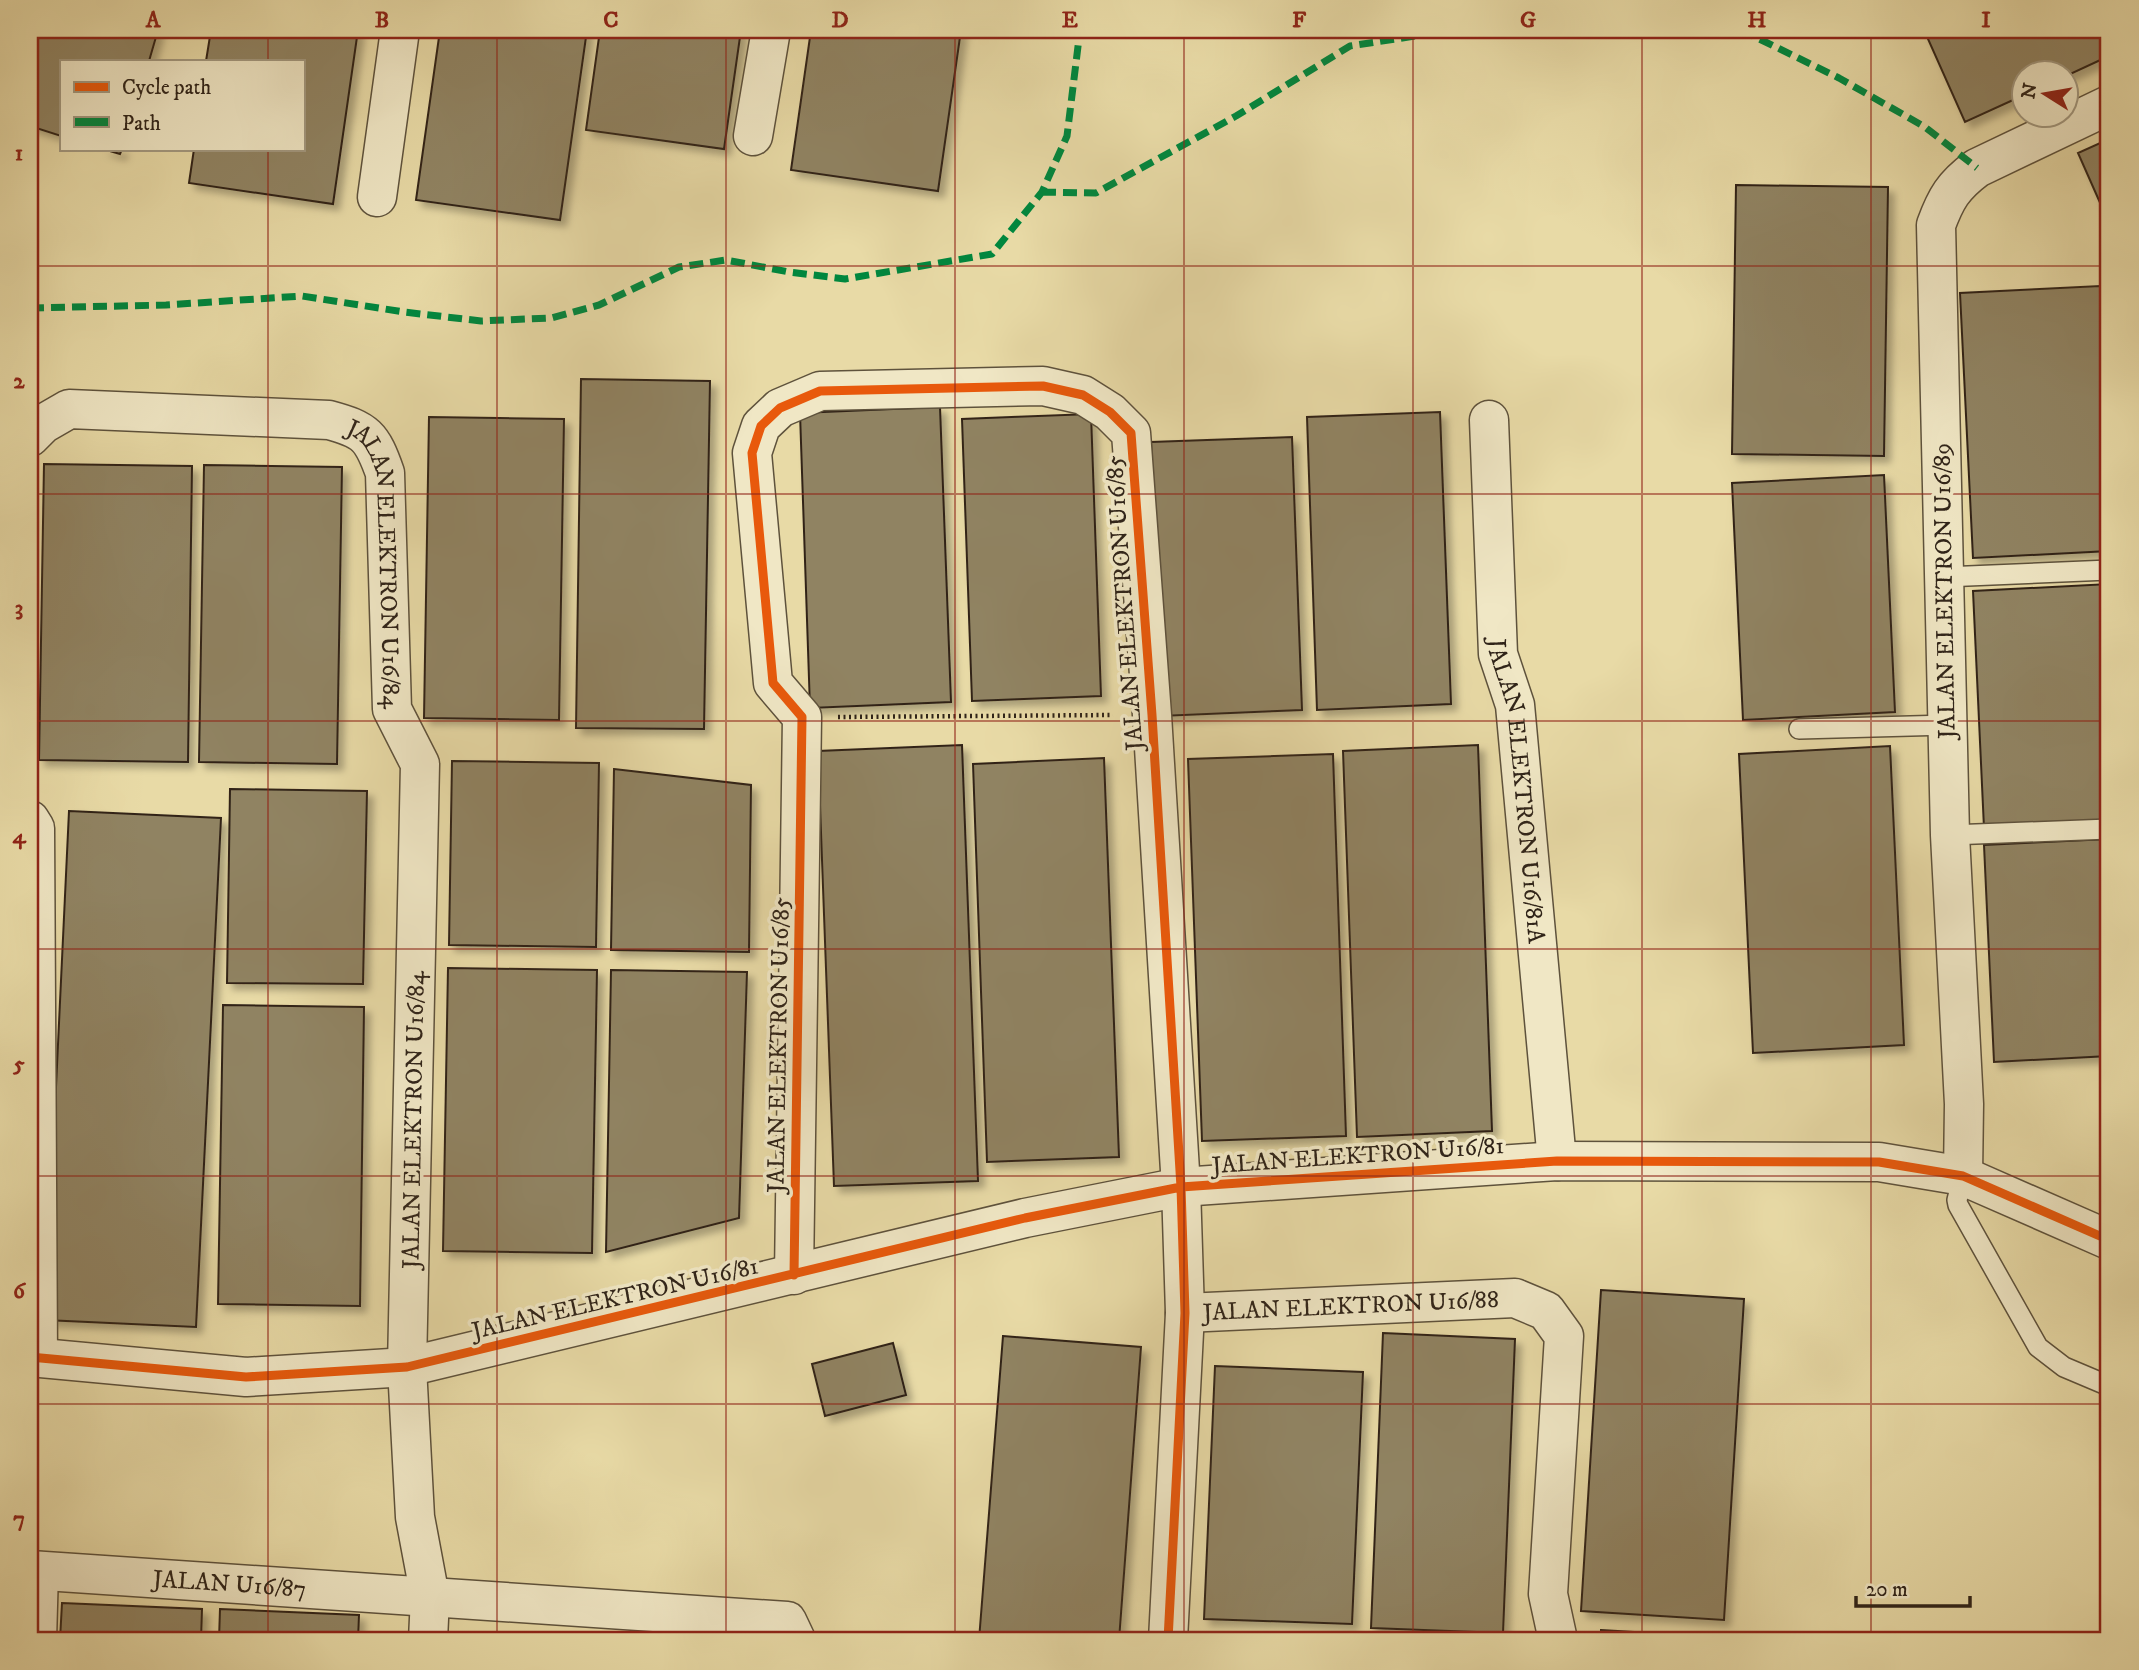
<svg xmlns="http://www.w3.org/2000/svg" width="2139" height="1670" viewBox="0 0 2139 1670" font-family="'IM FELL DW Pica',serif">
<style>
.building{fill:#908362;stroke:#302419;stroke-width:2;filter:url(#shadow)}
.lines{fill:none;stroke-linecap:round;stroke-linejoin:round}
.service-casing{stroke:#5e523c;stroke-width:22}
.minor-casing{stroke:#5e523c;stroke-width:41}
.tertiary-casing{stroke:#5e523c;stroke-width:41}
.path{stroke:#302419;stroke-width:4.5;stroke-dasharray:2 3.5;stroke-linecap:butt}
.service{stroke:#f0e7c5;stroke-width:19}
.minor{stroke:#f0e7c5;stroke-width:38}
.tertiary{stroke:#f0e7c5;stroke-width:38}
.quiet{stroke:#00873e;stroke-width:7;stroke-dasharray:14 7;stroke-linecap:butt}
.cycleway-casing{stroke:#f0e7c5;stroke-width:13}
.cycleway{stroke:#e8590c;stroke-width:9}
.grid{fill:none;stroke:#8f2418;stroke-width:2;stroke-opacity:0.55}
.labels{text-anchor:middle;stroke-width:7;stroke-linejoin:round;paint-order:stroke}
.street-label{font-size:24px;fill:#302419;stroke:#f0e7c5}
.neatline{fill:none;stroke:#8f2418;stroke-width:2.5}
.grid-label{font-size:23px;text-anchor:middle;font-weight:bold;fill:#8f2418}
</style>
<defs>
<filter id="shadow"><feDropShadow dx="6" dy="6" stdDeviation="3.5" flood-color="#0004"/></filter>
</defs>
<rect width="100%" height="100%" fill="#e8daa6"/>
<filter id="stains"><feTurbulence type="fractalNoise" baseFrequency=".00286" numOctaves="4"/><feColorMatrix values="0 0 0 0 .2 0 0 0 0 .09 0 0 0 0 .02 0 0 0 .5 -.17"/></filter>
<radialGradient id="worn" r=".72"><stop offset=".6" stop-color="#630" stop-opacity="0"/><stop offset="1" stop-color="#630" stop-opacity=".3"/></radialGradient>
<path class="building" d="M30 30H158L149 61H61V136L30 126Z
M211 30H358L333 204 189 183 194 149H303V61H206Z
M440 30H587L560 220 416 200Z
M600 30H741L724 149 586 130Z
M811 30H961L938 191 791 170Z
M1924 30H2109V56L2066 76V74H2024V95L1965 122Z
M2109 139V223L2078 153Z
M103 149H122L120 154Z
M1736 185 1888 187 1884 456 1732 454Z
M2100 286 2109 469V551L1973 558 1960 293Z
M581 379 710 381 704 729 576 728Z
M940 407 951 702 810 708 800 413Z
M1440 412 1451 704 1317 710 1307 417Z
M1091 414 1101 696 972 701 962 419Z
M429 417 564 419 559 720 424 718Z
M1292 437 1302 710 1160 716 1151 442Z
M44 464 192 466 188 762 39 760Z
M204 465 342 467 337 764 199 762Z
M1884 475 1895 712 1743 720 1732 483Z
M2109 584V822L1984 828 1973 591Z
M962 745 978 1181 834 1186 818 751Z
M1478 745 1492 1131 1357 1137 1343 751Z
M1890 746 1904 1045 1753 1053 1739 754Z
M1333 754 1346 1136 1202 1141 1188 759Z
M1104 758 1119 1157 987 1162 973 764Z
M452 761 599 763 596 947 449 945Z
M614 769 751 785 749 952 611 950Z
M230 789 367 791 363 984 227 983Z
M69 811 221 818 196 1327 45 1320Z
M2109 839V1056L1994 1062 1984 845Z
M448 968 597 970 592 1253 443 1251Z
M611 970 747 972 739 1218 606 1252Z
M223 1005 364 1007 360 1306 218 1304Z
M1601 1290 1744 1299 1724 1620 1581 1611Z
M1383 1333 1515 1339 1503 1633 1371 1628Z
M1003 1336 1141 1347 1119 1640H979Z
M893 1343 906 1395 825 1416 812 1364Z
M1215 1366 1363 1372 1352 1624 1204 1619Z
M62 1603 202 1609 201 1640H60Z
M220 1609 359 1615 358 1640H219Z
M1601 1630 1750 1639V1640H1601Z
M1217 1638 1286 1640H1217Z"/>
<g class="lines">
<defs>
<path id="service" d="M1944 577 2109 570
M1799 729 1948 725
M1950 835 2109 829
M1963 1176 1957 1200 1958 1205 2038 1347 2064 1367 2109 1386"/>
<g id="minor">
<path d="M753 136 771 30"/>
<path d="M377 197 400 30"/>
<path id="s1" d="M1489 420 1498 654 1515 705 1557 1161"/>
<path id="s2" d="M30 437 43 424 69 409 329 420C366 430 372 436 385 473L392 709 420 764 407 1367 415 1517 430 1597 428 1640"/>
<path d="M30 820 35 828 38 1357"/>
<path d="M1963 1176 1964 1104 1950 835 1936 225C1946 198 1953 186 1977 168L2109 105"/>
<path d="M794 1275 802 717 773 683 752 453 761 426 780 408 820 391 1043 386 1083 395 1110 412 1131 433 1152 715 1181 1187 1185 1313 1168 1640"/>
<path id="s3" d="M1185 1313 1515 1298 1546 1311 1564 1336 1548 1594 1558 1640"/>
<path id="s4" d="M30 1570 787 1621 796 1640"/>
<path d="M37 1640 39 1571"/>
</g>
<path id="tertiary" d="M30 1357 246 1377 407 1367 1025 1218 1181 1187 1557 1161 1879 1162 1963 1176 2109 1240"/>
</defs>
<use href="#service" class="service-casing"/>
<use href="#minor" class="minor-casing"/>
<use href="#tertiary" class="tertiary-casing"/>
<path class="path" d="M838 717 1113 715"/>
<use href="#service" class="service"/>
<use href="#minor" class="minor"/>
<use href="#tertiary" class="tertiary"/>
<path class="quiet" d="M1741 30 1839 78 1925 127 1977 168
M1042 192 1096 193 1236 116 1350 46 1454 30
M30 308 166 305 302 296 404 312 481 321 551 318 599 305 679 267 726 260 789 272 845 279 992 254 1042 192 1067 136 1080 30"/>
<defs>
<path id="cycleway" d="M794 1275 802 717 773 683 752 453 761 426 780 408 820 391 1043 386 1083 395 1110 412 1131 433 1152 715 1181 1187 1185 1313 1168 1640
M30 1357 246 1377 407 1367 1025 1218 1181 1187 1557 1161 1879 1162 1963 1176 2109 1240"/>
</defs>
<use href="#cycleway" class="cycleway-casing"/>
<use href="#cycleway" class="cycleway"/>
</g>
<path class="grid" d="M268 30V61M497 30V1640M726 30V1640M955 30V1640M1184 30V1640M1413 30V1640M1642 30V1640M1871 30V1640M268 149V1640M30 266H2109M30 494H2109M30 721H2109M30 949H2109M30 1176H2109M30 1404H2109"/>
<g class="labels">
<g class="street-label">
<text dy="8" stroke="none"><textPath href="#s2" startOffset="478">JALAN ELEKTRON U16/84</textPath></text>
<text transform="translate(1944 591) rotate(-91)" y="8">JALAN ELEKTRON U16/89</text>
<text transform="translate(1124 603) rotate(-94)" y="8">JALAN ELEKTRON U16/85</text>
<text dy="8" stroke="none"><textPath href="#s1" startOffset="373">JALAN ELEKTRON U16/81A</textPath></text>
<text transform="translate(778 1045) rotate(-89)" y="8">JALAN ELEKTRON U16/85</text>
<text transform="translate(413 1120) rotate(-89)" y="8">JALAN ELEKTRON U16/84</text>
<text transform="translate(1358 1155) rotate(-4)" y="8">JALAN ELEKTRON U16/81</text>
<text transform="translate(615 1298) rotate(-13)" y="8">JALAN ELEKTRON U16/81</text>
<text dy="8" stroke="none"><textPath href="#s3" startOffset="166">JALAN ELEKTRON U16/88</textPath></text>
<text dy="8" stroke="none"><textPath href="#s4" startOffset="200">JALAN U16/87</textPath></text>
</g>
</g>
<rect width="2139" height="1670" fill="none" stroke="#e8daa6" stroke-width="77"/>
<rect x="60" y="60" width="245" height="91" fill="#f0e7c5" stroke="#a39980" stroke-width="2"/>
<rect x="74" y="82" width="35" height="10" fill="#e8590c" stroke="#a39980" stroke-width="2"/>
<text x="122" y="94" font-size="21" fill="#302419">Cycle path</text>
<rect x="74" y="117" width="35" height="10" fill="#00873e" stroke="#a39980" stroke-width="2"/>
<text x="122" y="130" font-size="21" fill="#302419">Path</text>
<g transform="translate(2045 94) rotate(281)"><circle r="33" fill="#f0e7c5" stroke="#a39980" stroke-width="2"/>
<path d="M0-5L12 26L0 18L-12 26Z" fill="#8f2418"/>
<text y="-10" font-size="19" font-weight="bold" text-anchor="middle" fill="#302419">N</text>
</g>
<path d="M1856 1596v10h114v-10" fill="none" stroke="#302419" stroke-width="3.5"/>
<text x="1866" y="1596" font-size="21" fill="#302419" stroke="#f0e7c5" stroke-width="5" paint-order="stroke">20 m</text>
<rect x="38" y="38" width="2062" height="1594" class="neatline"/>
<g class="grid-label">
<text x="153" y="27">A</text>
<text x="382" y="27">B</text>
<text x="611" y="27">C</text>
<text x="840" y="27">D</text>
<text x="1070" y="27">E</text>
<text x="1299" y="27">F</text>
<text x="1528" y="27">G</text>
<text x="1757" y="27">H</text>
<text x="1986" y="27">I</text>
<text x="19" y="160">1</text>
<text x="19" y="388">2</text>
<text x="19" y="615">3</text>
<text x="19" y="843">4</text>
<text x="19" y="1071">5</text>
<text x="19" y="1298">6</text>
<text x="19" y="1526">7</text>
</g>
<rect width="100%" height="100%" filter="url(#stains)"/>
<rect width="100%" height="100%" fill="url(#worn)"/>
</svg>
